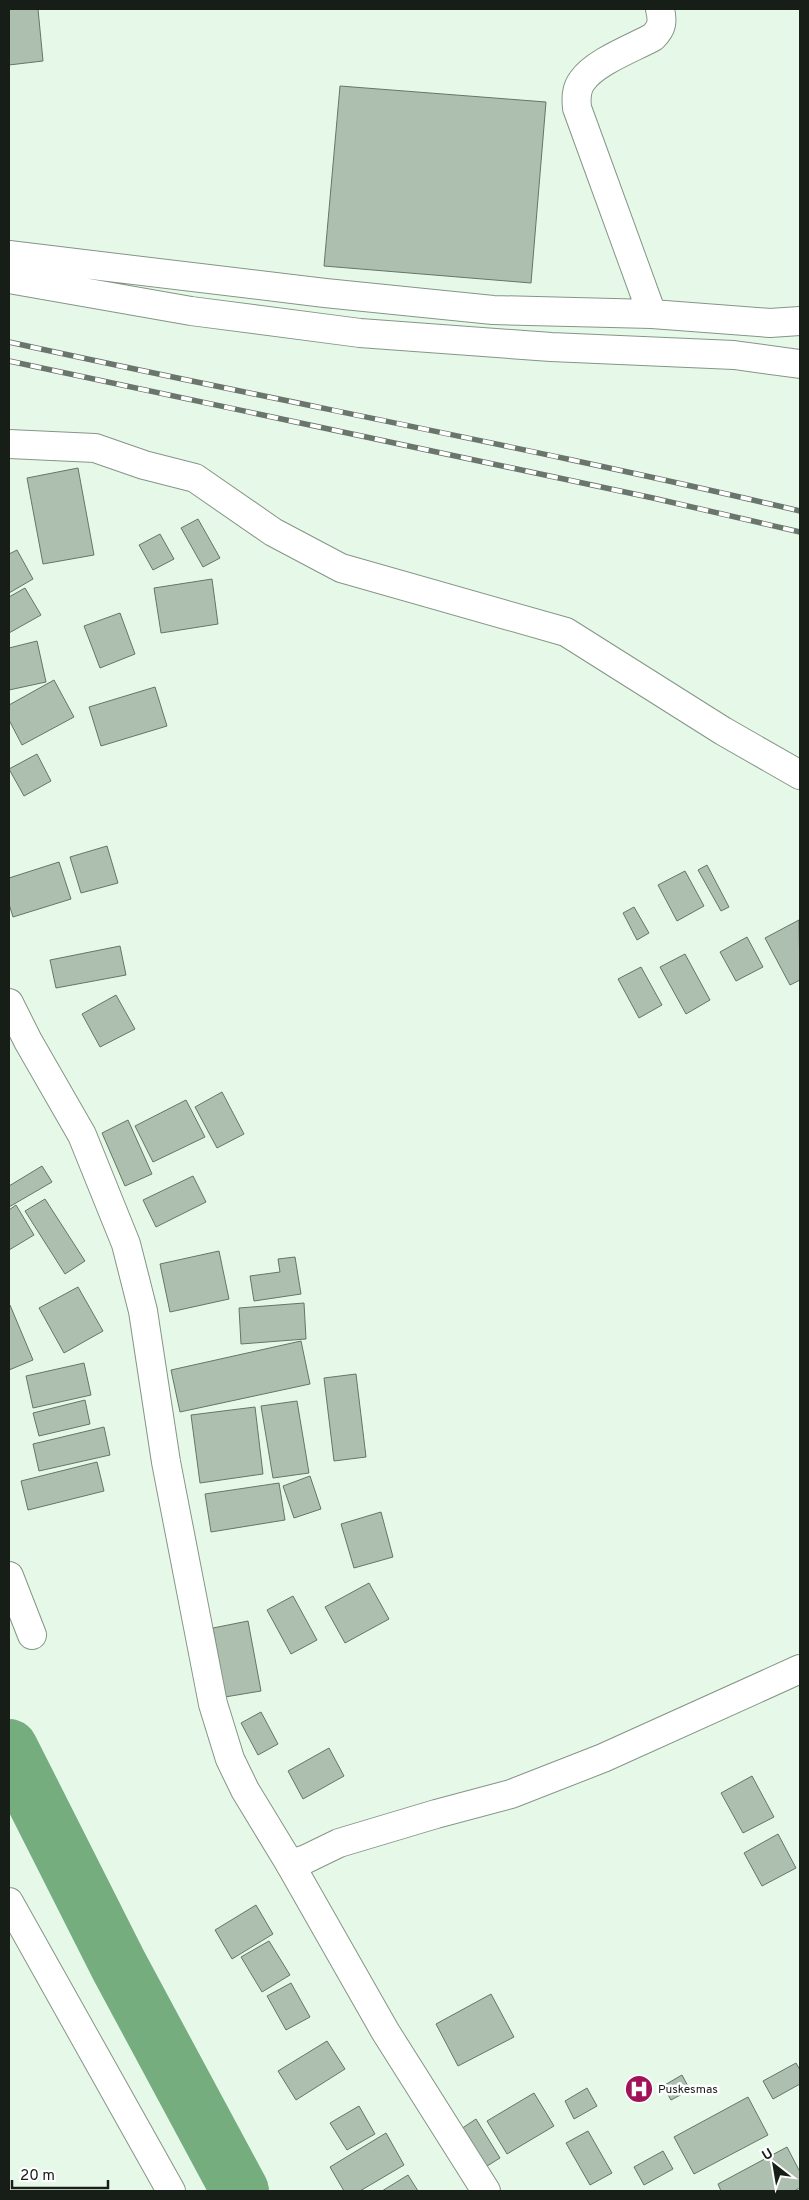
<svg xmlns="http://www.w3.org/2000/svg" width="809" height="2200" viewBox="0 0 809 2200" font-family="Overpass,sans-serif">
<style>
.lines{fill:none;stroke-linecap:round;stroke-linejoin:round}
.river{stroke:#75ad7f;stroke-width:58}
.building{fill:#adbfaf;stroke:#657667}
.street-casing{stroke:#849586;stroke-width:30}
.secondary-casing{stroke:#849586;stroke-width:30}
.street{stroke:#fff;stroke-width:28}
.secondary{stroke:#fff;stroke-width:28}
.rail-casing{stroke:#6a756b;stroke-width:5.5}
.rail{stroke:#fff;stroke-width:4;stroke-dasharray:11;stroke-linecap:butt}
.labels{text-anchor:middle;stroke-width:5;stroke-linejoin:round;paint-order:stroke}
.poi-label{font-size:12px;fill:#171d17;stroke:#fff;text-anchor:start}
</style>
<rect width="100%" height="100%" fill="#e6f9e9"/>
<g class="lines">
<path class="river" d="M9 1748 119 1966 240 2191"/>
</g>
<path class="building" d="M9 9H38L43 61 9 65Z
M340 86 546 102 531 283 324 266Z
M78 468 94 555 43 564 27 478Z
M198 519 220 558 203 567 181 528Z
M160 534 174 559 153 570 139 545Z
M17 550 33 579 9 593V554Z
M212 579 218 624 161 633 154 588Z
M25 588 41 615 9 633V597Z
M120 613 135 654 100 668 84 626Z
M37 641 46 682 9 690V648Z
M54 680 74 717 22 745 9 720V705Z
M155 687 167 726 101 746 89 707Z
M37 754 51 781 24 796 9 769Z
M107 846 118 883 81 893 70 857Z
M59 862 71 899 13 917 9 904V878Z
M707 865 729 907 721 911 698 870Z
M685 871 704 906 677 921 658 885Z
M634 907 649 933 637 940 623 913Z
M799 920 800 980 790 985 765 938Z
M747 937 763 967 736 981 720 952Z
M120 946 126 975 56 988 50 960Z
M685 954 710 1000 686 1014 660 967Z
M641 967 662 1005 639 1018 618 979Z
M116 995 135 1029 100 1047 82 1014Z
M222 1092 244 1134 217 1148 195 1107Z
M186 1100 205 1137 153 1162 135 1126Z
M128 1120 152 1174 125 1186 102 1133Z
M42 1166 52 1182 9 1207V1186Z
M193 1176 206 1202 156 1227 143 1200Z
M45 1199 85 1261 65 1274 25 1211Z
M16 1205 34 1235 9 1250V1210Z
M219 1251 229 1299 170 1312 160 1264Z
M295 1257 301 1294 254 1301 250 1276 280 1272 278 1259Z
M78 1287 103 1331 64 1353 39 1308Z
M304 1303 306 1339 241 1344 239 1308Z
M10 1305 33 1360 9 1370V1306Z
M301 1341 310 1384 180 1412 171 1370Z
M84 1363 91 1395 33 1408 26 1376Z
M356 1374 366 1457 334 1461 324 1378Z
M85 1400 90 1424 39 1436 33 1413Z
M297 1401 309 1473 273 1478 261 1406Z
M255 1407 263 1474 200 1483 191 1415Z
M104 1427 110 1455 39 1471 33 1444Z
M97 1462 104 1491 28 1510 21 1481Z
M310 1476 321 1509 294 1518 283 1486Z
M279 1483 285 1520 211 1532 205 1494Z
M381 1512 393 1557 354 1568 341 1524Z
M369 1583 389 1619 345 1643 325 1607Z
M293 1596 317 1640 291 1654 267 1610Z
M248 1621 261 1691 225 1697 213 1628Z
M261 1712 278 1744 258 1755 241 1723Z
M329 1748 344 1776 303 1799 288 1771Z
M752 1776 774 1817 743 1833 721 1793Z
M778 1834 796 1868 762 1886 744 1853Z
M256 1905 273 1934 232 1959 215 1930Z
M269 1941 290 1975 262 1992 241 1957Z
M291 1983 310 2017 286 2030 267 1996Z
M491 1994 514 2037 458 2066 436 2024Z
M327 2041 345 2069 296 2100 278 2071Z
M796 2063 800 2070V2084L773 2099 763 2081Z
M682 2075 690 2090 671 2100 663 2086Z
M587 2088 597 2106 574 2119 565 2101Z
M534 2093 554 2126 507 2154 487 2121Z
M748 2097 768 2135 694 2174 674 2137Z
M359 2106 375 2134 347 2150 330 2123Z
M476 2119 500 2158 479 2171 455 2133Z
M588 2131 612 2173 590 2185 566 2143Z
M386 2133 404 2165 360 2191H344L330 2167Z
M787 2147 800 2172V2188L794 2191H721L718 2184Z
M663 2151 673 2169 644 2185 634 2167Z
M408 2175 418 2191H382Z"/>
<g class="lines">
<defs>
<path id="street" d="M9 255 325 293 493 310 652 314 770 323 800 321
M9 279 191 311 360 333 551 347 734 355 800 364
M652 314 577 108C576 98 576 89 582 81 595 62 633 48 653 37 662 28 663 22 660 9
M9 444 95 448 144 465 195 478 273 532 341 568 566 632 723 731 800 775
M9 1576 32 1635
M290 1864 306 1859 339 1843 436 1814 511 1794 603 1758 800 1669
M9 1902 171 2191"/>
<path id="secondary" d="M9 1003 28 1041 82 1135 126 1244 143 1311 166 1462 213 1704 230 1759 245 1790 290 1864 385 2031 486 2191"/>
</defs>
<use href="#street" class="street-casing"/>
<use href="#secondary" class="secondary-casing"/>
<use href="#street" class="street"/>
<use href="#secondary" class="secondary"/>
<defs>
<path id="rail" d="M9 342C272 400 538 449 800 511
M9 361 653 498 800 532"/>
</defs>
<use href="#rail" class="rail-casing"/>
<use href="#rail" class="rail"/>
</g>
<defs>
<symbol id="hospital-disc" viewBox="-11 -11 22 22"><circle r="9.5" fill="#a21258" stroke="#fff"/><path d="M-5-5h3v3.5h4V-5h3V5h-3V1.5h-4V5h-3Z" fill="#fff"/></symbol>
</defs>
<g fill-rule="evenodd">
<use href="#hospital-disc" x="623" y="2073" width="32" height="32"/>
</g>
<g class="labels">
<g class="poi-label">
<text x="658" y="2093">Puskesmas</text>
</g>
</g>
<rect width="809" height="2200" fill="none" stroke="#171d17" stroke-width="20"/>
<g transform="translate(774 2165) rotate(329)" stroke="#ffffff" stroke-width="4" paint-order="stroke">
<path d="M0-4L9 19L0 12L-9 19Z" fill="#171d17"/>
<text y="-8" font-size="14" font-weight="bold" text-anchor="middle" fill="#171d17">U</text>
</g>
<path d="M12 2180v8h96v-8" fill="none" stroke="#171d17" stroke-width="2.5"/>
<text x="20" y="2180" font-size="15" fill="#171d17" stroke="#ffffff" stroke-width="4" paint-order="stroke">20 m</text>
</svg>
